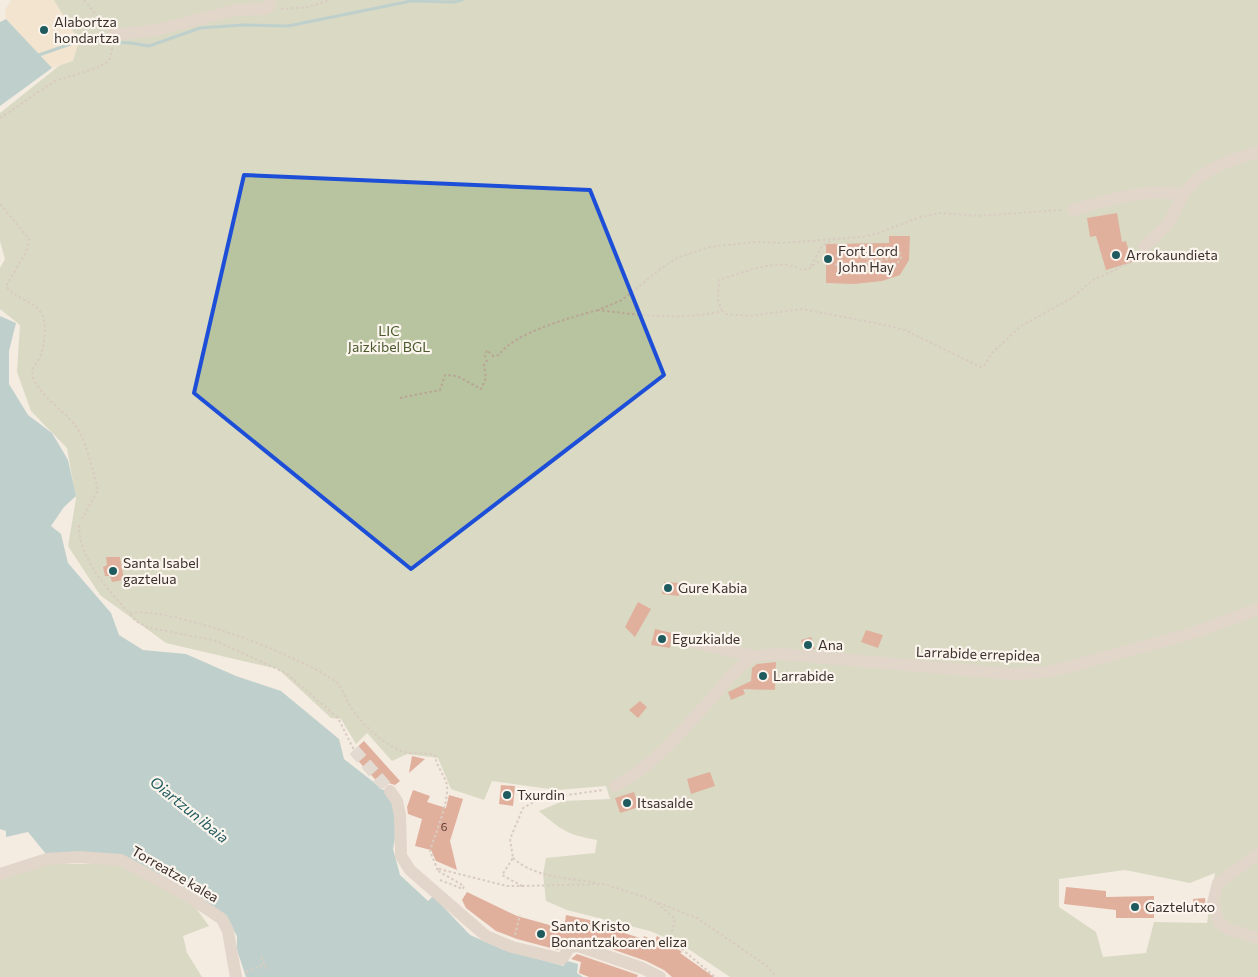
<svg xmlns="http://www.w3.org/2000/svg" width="1258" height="977" viewBox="0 0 1258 977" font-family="Commissioner,sans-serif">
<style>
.green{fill:#b8c4a0;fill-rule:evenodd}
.sand{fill:#efdcb8}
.water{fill:#7fb0b2}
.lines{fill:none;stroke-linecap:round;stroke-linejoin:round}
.stream{stroke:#7fb0b2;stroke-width:3}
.building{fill:#c8694b}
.minor-tunnel{stroke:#cfc6bd;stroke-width:12;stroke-dasharray:12 6;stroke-linecap:butt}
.path{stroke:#b9a596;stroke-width:2;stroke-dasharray:2.5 2.5;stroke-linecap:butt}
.minor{stroke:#cdbbac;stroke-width:12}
.marked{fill:none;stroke:#1d4ed8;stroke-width:4;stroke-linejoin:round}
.poi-dot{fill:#1f5a5e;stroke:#fbf5ee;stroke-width:2}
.labels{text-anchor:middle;stroke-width:4.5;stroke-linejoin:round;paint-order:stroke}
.number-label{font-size:11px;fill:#5e3e33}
.poi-label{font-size:14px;fill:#3b302b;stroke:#fbf5ee;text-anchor:start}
.park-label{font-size:14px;fill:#4a5a2e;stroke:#fbf5ee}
.street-label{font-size:14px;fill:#3b302b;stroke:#fbf5ee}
.water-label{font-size:15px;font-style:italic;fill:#1f5a5e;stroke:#fbf5ee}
</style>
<rect width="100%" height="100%" fill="#f4ebe1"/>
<path class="green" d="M0 0H1258V977H730L681 944 650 931 567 910 546 901 543 874 546 858 595 853 597 840C568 835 561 830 539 811L563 801 610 799 606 786 557 790 492 781 484 800 451 789 438 758 407 754 392 761 367 733 356 744 341 719 331 718 278 669 166 643 100 595 68 546 76 499 67 448 31 411 17 372 20 325 0 309V268L5 259 0 241V113L60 65 66 40 15 0ZM1125 870 1190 883 1215 873 1207 923 1154 922 1146 953 1103 957 1096 932 1059 907V879Z
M48 864H119L193 904 209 926 183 936 187 953 202 977H0V880Z"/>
<path class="sand" d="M11 0H54L79 41 73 61 52 68 6 19 5 10Z"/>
<path class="water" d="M6 19 52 68 0 106V22Z
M0 316 16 323 9 351V384L28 415 52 433 68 460 76 496 64 507 51 526 61 534 68 563 111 613 119 635 143 650 186 654 236 676 281 691 339 739 344 759 390 795 397 827 393 849 400 875 428 901 433 896 470 935 504 950 564 966V960L578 964 577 973 583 977H246L237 950V936L223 913 122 855 46 854 28 832 6 837V831L0 829Z"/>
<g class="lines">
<path class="stream" d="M36 56 79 41 131 43 149 46 200 28 242 25 288 26 411 1 454 2 462 0"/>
</g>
<path class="building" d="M1117 213 1122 242 1126 241 1132 262 1106 270 1096 236 1090 237 1087 218Z
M889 236H910L909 260 900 275 882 281 854 284 826 283V244L889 243Z
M106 557H120L124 580 112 582 110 576H105L103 567 107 565Z
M664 582 680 583 679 596 662 594Z
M638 602 651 609 635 637 625 627Z
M655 629 672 633 670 648 651 645Z
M866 630 883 635 878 648 861 642Z
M811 637 815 649 803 648 801 640Z
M776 662 775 690 743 689 745 694 731 700 728 692 751 681 752 668 757 664Z
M640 701 647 707 638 718 629 710Z
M364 741 400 781 395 785 389 783 383 788 351 753Z
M412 756 425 759 409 773Z
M710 772 715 786 691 794 687 779Z
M501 785 515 786 513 806 499 804Z
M413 790 430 796 427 802 446 808 449 795 463 799 450 841 457 870 436 861 431 850 415 846 422 819 408 814 407 807Z
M634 792 639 807 620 813 615 798Z
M1066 887 1106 891V897L1154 896V918H1116V910L1064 904Z
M467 892 517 916 564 929 566 915 594 921 593 923 643 939 644 936 655 941 657 936 675 947 682 952 680 953 714 977H672L664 970 646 961 580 938 566 940 558 950 517 939 496 931 466 908 462 900Z
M1205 898 1206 913 1194 914 1193 899Z
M577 954 638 975 637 977H589L579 973 581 962 571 959Z"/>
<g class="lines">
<path class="minor-tunnel" d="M354 750 390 791"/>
<path class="path" d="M84 0 106 26
M281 9 309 7 329 0
M0 118 55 81 97 68 109 61 113 46
M0 204 29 239 26 252 6 286C15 299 38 302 43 317 47 327 44 343 42 352 39 362 28 369 34 380 44 399 62 409 75 425 85 436 94 475 98 490L82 519
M1061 210 978 216 940 213 917 218 879 233 861 237 783 243 756 242 710 247 679 257 660 269 622 300 598 310C640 315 680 321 722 311L726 314 749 316 802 309 880 324 905 330 980 367 984 366 992 353 1021 326 1072 298 1093 280 1134 261 1137 256
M811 266 822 246 831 241
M809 269C817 262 825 256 835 263 846 282 857 263 872 262 881 262 887 267 895 267L901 258 900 253C877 273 852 243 820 261
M722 311 718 301 719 280C743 273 779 256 802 270L808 269
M400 398 440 390 445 375 457 376 481 389 486 378 484 365 487 361 485 356 487 350 493 356 499 355C513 333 572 317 598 310
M79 525C79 563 113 594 136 621L147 627 216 641 286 673 338 718 354 750
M130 613C170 606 302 656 336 682 342 687 345 698 349 704 359 722 380 741 399 750 409 756 424 751 435 755 437 768 445 776 447 785 449 803 435 834 430 851L438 871
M513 858C535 878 569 878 598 883
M440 880 463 889 464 886 438 871 439 869 507 886H522L502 875 513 858 510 839 523 808 535 801 553 797 603 790
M522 886 604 884 641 896 697 918 767 966 776 977
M657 903 675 919 670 939 715 977
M515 935 520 915
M261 957 268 971
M246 972 265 964"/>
<path class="minor" d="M113 35 156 30 235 10 265 9 269 7 270 0
M1073 210C1109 200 1145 187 1183 195
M1144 247C1153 238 1163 231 1171 219 1175 212 1178 203 1183 195 1201 169 1229 160 1258 152
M678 639 754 656 780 654 1012 674 1048 672 1080 664 1193 633 1258 609
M615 786C653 767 683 730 711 699 725 683 737 667 754 656
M390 791 397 801 400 815 401 856 410 870 486 936 512 947 562 959 570 947 578 946 642 968 660 977
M1258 854 1218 883 1213 903 1219 923 1228 929 1258 938
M0 874 47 859 79 857 121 860 188 896 222 919 228 931 236 977"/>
</g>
<path d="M0 0H1258V977H0ZM244 175 590 190 664 375 411 569 194 393Z" fill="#f4ebe1" fill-opacity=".55" fill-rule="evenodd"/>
<path class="marked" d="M244 175 590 190 664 375 411 569 194 393Z"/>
<g class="poi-dot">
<circle cx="44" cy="30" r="5"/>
<circle cx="1116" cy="255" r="5"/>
<circle cx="828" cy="259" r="5"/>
<circle cx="113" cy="571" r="5"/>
<circle cx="668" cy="588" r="5"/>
<circle cx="662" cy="639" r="5"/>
<circle cx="808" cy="645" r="5"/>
<circle cx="763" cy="676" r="5"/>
<circle cx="507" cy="795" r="5"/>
<circle cx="627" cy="803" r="5"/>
<circle cx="1135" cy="907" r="5"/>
<circle cx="541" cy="934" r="5"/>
</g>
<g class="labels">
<g class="number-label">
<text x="444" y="831">6</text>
</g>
<g class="poi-label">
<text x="54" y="27">Alabortza<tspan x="54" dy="16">hondartza</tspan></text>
<text x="838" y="256">Fort Lord<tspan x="838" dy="16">John Hay</tspan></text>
<text x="1126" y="260">Arrokaundieta</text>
<text x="123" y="568">Santa Isabel<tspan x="123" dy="16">gaztelua</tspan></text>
<text x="678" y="593">Gure Kabia</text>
<text x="672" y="644">Eguzkialde</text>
<text x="818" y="650">Ana</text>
<text x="773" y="681">Larrabide</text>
<text x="517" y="800">Txurdin</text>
<text x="637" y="808">Itsasalde</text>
<text x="1145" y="912">Gaztelutxo</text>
<text x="551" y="931">Santo Kristo<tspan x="551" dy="16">Bonantzakoaren eliza</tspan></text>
</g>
<g class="park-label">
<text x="389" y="336">LIC<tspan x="389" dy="16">Jaizkibel BGL</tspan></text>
</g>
<g class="street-label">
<text transform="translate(978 654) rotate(2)" y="5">Larrabide errepidea</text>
<text transform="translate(175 874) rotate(30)" y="5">Torreatze kalea</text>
</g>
<g class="water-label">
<text transform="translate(189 810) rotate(39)" y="5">Oiartzun ibaia</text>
</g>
</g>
</svg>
